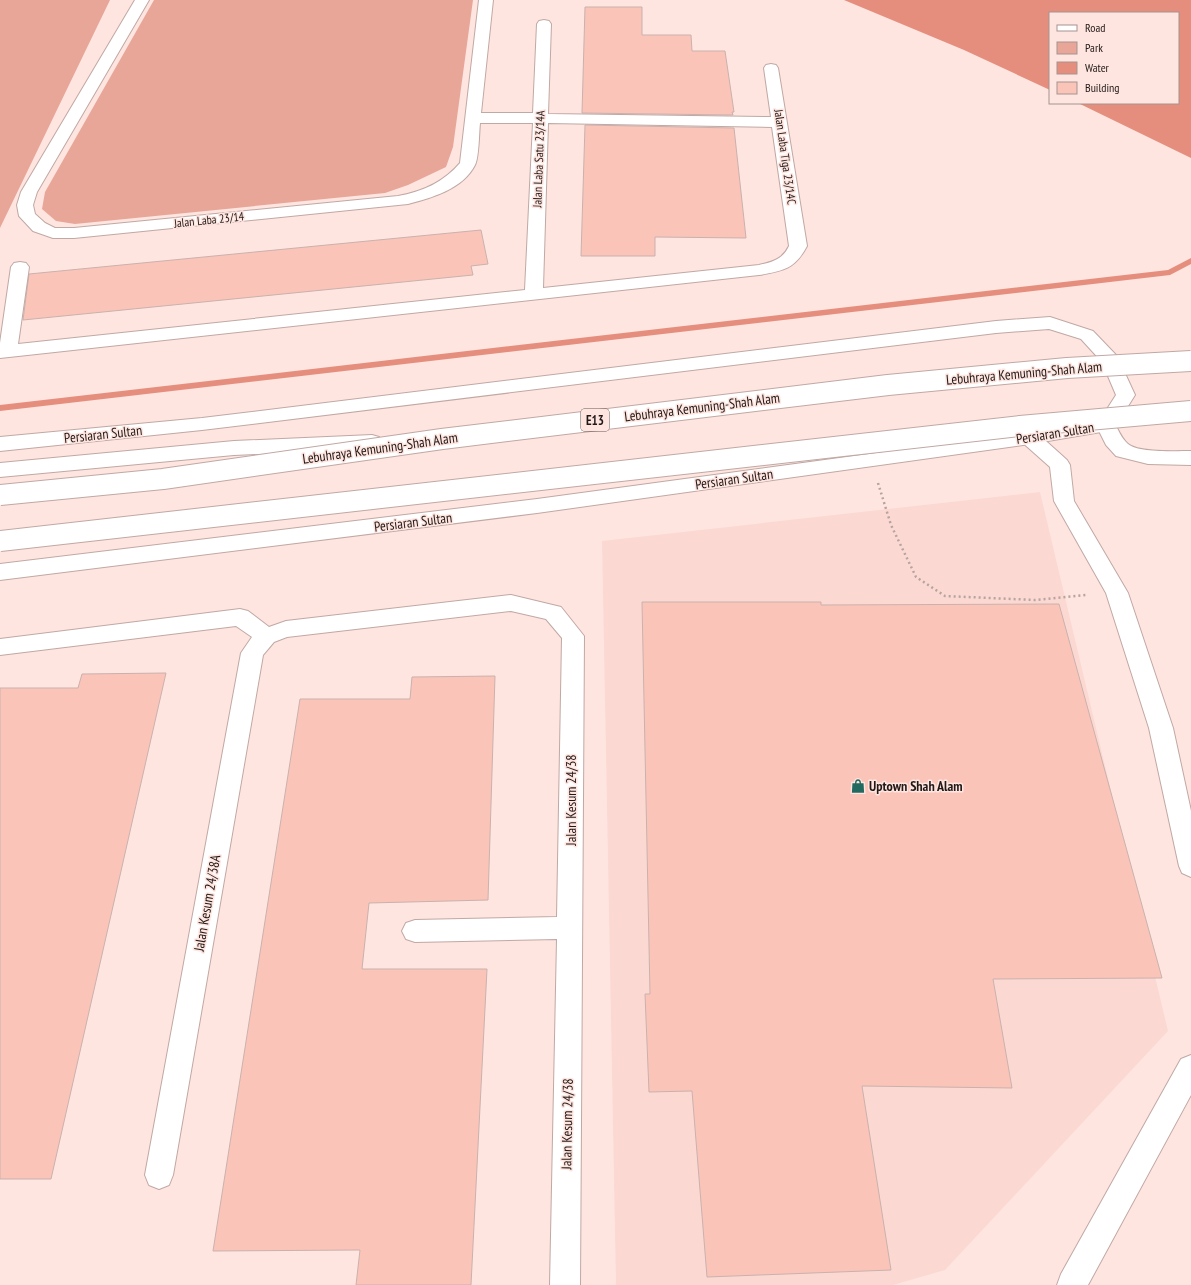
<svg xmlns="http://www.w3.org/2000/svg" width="1191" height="1285" viewBox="0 0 1191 1285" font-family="'PT Sans Narrow',sans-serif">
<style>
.built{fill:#fbd9d2}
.green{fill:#e8a699}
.water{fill:#e58e7e}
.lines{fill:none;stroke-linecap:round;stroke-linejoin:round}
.stream{fill:#e58e7e;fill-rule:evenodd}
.building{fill:#fbc4b9;stroke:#cab1ad}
.minor-casing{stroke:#c0a8a4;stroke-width:2}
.major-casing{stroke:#c0a8a4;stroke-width:2}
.highway-casing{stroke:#c0a8a4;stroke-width:2}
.path{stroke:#b7a39f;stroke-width:2.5;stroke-dasharray:2 3;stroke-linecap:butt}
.minor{fill:#fff;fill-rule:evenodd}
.major{fill:#fff;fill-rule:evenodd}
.highway{fill:#fff;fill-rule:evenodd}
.highway-bridge-casing{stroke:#c0a8a4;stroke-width:22;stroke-linecap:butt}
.highway-bridge{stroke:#fff;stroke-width:20}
.labels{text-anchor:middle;stroke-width:3;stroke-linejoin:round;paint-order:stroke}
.far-street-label{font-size:12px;fill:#221917;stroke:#fee5e0}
.shield{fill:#fee5e0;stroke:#645653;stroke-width:1}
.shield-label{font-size:13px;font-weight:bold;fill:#221917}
.street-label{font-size:14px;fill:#221917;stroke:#fee5e0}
.poi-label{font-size:14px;font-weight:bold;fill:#221917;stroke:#fee5e0;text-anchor:start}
</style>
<rect width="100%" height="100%" fill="#fee5e0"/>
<path class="built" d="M1040 492 1168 1031 945 1270 893 1285H616L602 541Z"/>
<path class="green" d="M0 0H110L0 228Z
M154 0H473L453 147 446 167 408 185 385 193 75 224 56 221 42 209 45 192Z"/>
<path class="water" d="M844 0H1191V158L1078 103H1178V13H1050V90L964 50Z"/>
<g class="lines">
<path class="stream" d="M1191 258V264L1170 275 0 411V405L1168 270Z"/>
</g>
<path class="building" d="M585 7H642V35H691L692 51H725L734 112H732L733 115 582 113Z
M585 125 734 128 746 238 655 237V256H581Z
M481 230 488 264 471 266 473 275 23 320 29 274Z
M642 602H821V605L1059 604 1162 978 993 979 1012 1088 862 1086 891 1270 707 1277 692 1091 649 1092 645 994H650Z
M166 673 51 1179H0V688H78L82 674Z
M495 676 488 900 369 903 362 969H487L471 1285H356L360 1250 213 1251 300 699H410L412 677Z"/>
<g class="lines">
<defs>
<path id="minor" d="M135 0H149L37 192 33 205 35 214 45 223 55 228H74L398 196C422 192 444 182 460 163L479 0H493L481 113H533L537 24 539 21 544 20 549 21 551 24 548 114 771 117 764 68 766 65 771 64 776 65 778 68 807 246C795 269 783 271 759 275L0 358V343L11 267 14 263 20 262 26 263 29 267 18 344 525 290 533 123H480C479 132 479 158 475 165 463 189 431 198 408 204L74 238H53L33 231 19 216 17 205 21 192ZM548 123 772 127 789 246C783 259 773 262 759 265L543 288Z
M1106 419 1113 420C1118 429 1121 438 1128 444 1138 453 1177 451 1191 451V465L1148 464 1116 456 1106 445 1096 425 1099 420Z
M1030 432 1037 433 1067 460 1070 465 1074 501 1128 593 1173 728 1191 811V877L1182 873 1179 866 1149 728 1106 593 1054 501 1050 467 1023 443 1020 438 1023 433Z
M511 595 561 607 584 636 580 1285H550L557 939 415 942 406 939 402 931 406 923 415 920 557 917 562 638 546 619 511 611 287 637 274 642 263 655 173 1175 169 1185 159 1189 149 1185 145 1175 241 653 252 637 236 626 0 655V639L240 609 248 611 269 627 286 621Z
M1191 1055V1095L1088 1285H1057L1061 1274 1181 1059Z"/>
<path id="major" d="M1050 317 1093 331 1117 356 1135 395 1113 430 1030 444 537 513 0 580V564L537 499 1030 432 1100 420 1116 395 1102 362 1081 339 1049 329 996 333 202 430 0 451V437L202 418 996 321Z"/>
<path id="highway" d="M372 435 379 437 382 442 379 447 372 449 234 455 0 477V463L234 441Z"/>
</defs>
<use href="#minor" class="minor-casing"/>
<use href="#major" class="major-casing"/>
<use href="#highway" class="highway-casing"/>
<path class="path" d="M878 483 891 525 916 577 945 596 1035 600 1086 595"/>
<use href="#minor" class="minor"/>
<use href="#major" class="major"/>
<use href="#highway" class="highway"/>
<defs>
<path id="highway-bridge" d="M0 495 163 479 442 439 888 385 1067 368 1191 361
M0 541 1020 426 1191 411"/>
</defs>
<use href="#highway-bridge" class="highway-bridge-casing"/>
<use href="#highway-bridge" class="highway-bridge"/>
</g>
<defs>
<symbol id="shop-bare" viewBox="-9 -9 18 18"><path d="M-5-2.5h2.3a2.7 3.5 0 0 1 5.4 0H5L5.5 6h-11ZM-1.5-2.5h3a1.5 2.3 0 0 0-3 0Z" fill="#226a5f" stroke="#fee5e0" stroke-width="2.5" paint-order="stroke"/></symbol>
</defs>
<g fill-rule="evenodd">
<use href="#shop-bare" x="848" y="776" width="20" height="20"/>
</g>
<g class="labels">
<g class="far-street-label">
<text transform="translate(785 157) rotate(82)" y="4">Jalan Laba Tiga 23/14C</text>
<text transform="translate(539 159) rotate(-88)" y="4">Jalan Laba Satu 23/14A</text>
<text transform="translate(209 220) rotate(-6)" y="4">Jalan Laba 23/14</text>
</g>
<rect class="shield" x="581" y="409" width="28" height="22" rx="3"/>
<g class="shield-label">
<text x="595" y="425">E13</text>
</g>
<g class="street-label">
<text transform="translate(1024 373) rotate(-5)" y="5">Lebuhraya Kemuning-Shah Alam</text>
<text transform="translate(702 407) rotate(-7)" y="5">Lebuhraya Kemuning-Shah Alam</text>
<text transform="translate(1055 433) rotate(-9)" y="5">Persiaran Sultan</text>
<text transform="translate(103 434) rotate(-6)" y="5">Persiaran Sultan</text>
<text transform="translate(380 448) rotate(-8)" y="5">Lebuhraya Kemuning-Shah Alam</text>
<text transform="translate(734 479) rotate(-8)" y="5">Persiaran Sultan</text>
<text transform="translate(413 522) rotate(-7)" y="5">Persiaran Sultan</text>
<text transform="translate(571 800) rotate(-90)" y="5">Jalan Kesum 24/38</text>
<text transform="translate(207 903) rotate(-80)" y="5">Jalan Kesum 24/38A</text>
<text transform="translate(567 1124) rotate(-89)" y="5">Jalan Kesum 24/38</text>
</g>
<g class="poi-label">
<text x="869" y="791">Uptown Shah Alam</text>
</g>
</g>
<rect x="1049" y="12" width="130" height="92" fill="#fee5e0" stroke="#a69390"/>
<rect x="1057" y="25" width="20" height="6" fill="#ffffff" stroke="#a69390"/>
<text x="1085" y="32" font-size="12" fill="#221917">Road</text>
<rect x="1057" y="42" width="20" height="12" fill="#e8a699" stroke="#a69390"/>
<text x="1085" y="52" font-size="12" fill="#221917">Park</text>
<rect x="1057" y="62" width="20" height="12" fill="#e58e7e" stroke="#a69390"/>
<text x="1085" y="72" font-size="12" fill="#221917">Water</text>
<rect x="1057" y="82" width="20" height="12" fill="#fbc4b9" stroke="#a69390"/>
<text x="1085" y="92" font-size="12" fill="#221917">Building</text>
</svg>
